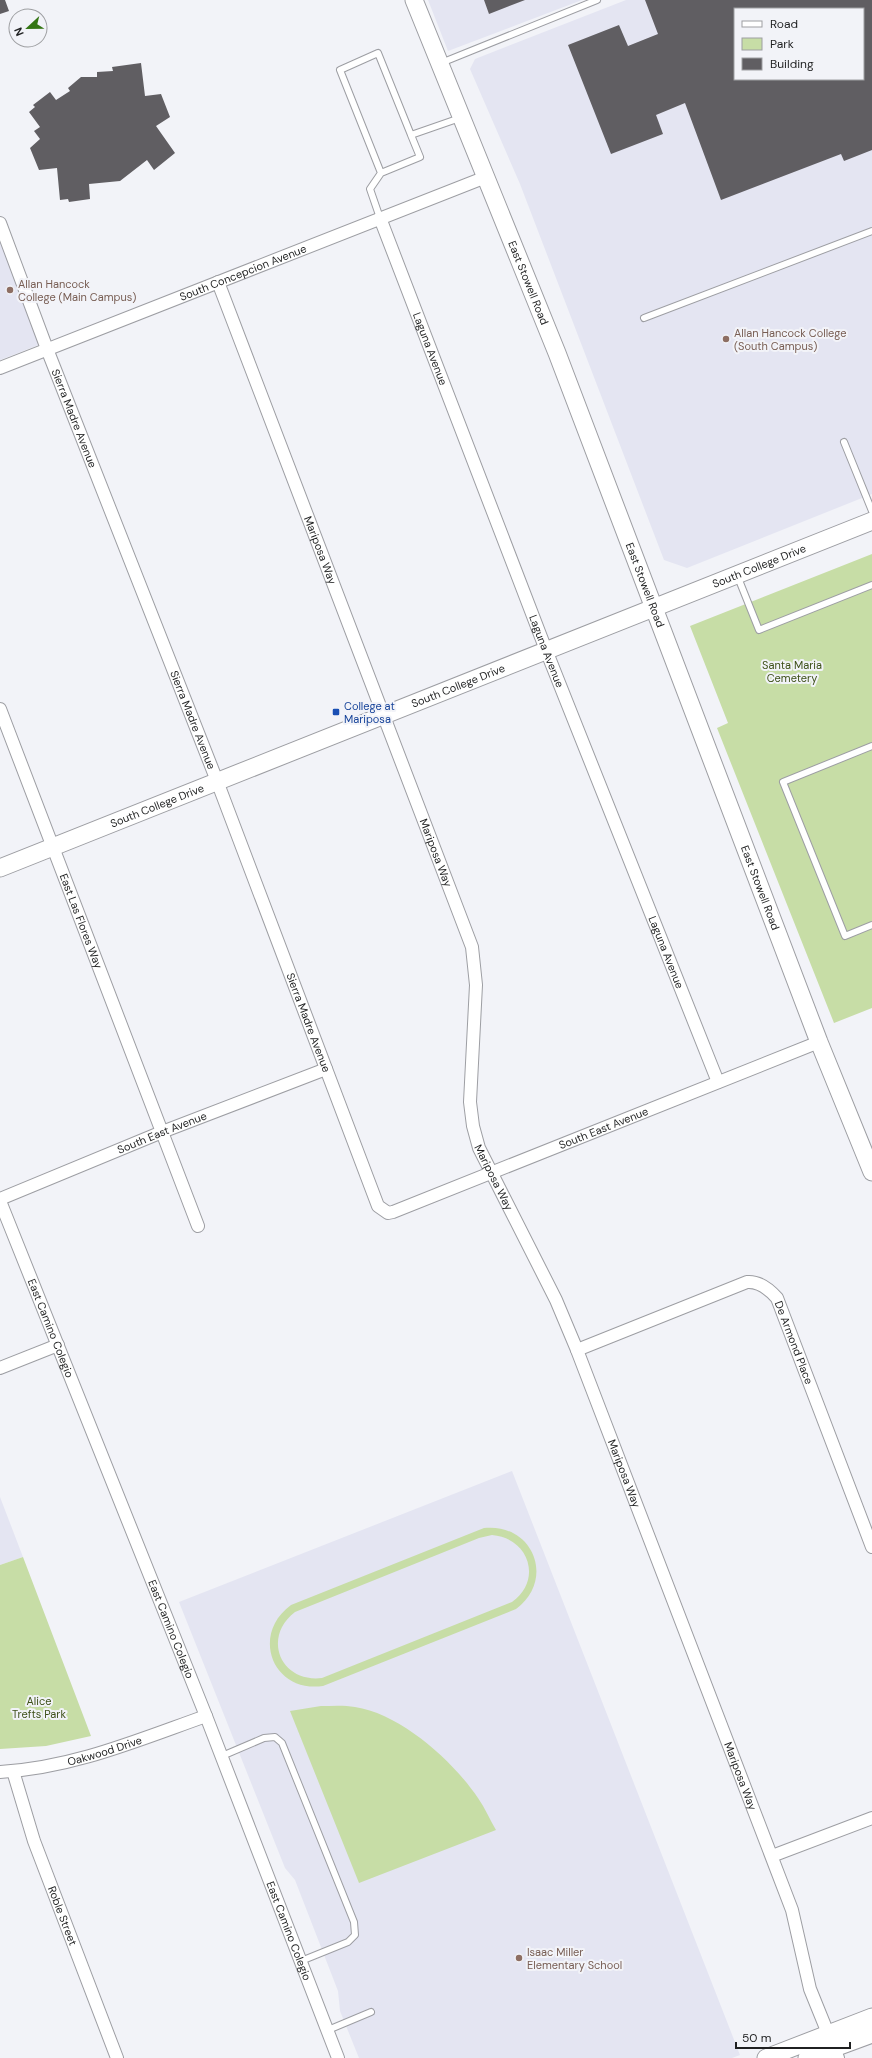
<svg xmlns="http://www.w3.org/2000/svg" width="872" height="2058" viewBox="0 0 872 2058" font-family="'DM Sans',sans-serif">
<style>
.built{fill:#e4e5f2;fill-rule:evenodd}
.green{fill:#c7dda6;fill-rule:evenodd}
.building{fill:#605e62;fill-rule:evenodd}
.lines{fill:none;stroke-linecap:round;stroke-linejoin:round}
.lane-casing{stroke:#9d9ea3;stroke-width:8}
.street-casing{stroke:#9d9ea3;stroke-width:14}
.secondary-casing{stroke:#9d9ea3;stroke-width:19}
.lane{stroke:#fff;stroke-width:6}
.street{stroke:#fff;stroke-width:12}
.secondary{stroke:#fff;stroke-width:17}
.education-dot{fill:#8d6e63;stroke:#f2f3f8;stroke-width:1.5}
.transit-dot{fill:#1a4fb4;stroke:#f2f3f8;stroke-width:1.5}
.labels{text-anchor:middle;stroke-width:4;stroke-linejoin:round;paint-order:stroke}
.street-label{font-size:11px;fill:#1f2021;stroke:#f2f3f8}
.education-label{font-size:11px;fill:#785e54;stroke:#f2f3f8;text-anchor:start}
.park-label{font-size:11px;fill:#3d5018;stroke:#f2f3f8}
.transit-label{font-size:11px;fill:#164399;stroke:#f2f3f8;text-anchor:start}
</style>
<rect width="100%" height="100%" fill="#f2f3f8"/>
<path class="built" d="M428 0H582L448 51Z
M626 0H872V494L687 568 664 560 520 184 470 69 475 59ZM735 9H863V79H735Z
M0 236 41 344 0 360Z
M512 1471 740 2055 732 2058H359L340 2011 338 1991 295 1880 285 1868 179 1602Z
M0 1497 23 1557 0 1565Z"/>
<path class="green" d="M872 554V1008L834 1023 717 728 728 723 690 626Z
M484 1528C533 1523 556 1579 516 1609L323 1686C273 1693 250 1635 291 1605ZM492 1535C529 1538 543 1580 512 1602L322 1678C280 1683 262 1637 295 1612L479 1538Z
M23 1557 91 1736 46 1746 0 1749V1565Z
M321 1706C332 1706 344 1705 355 1707 401 1714 453 1761 478 1798 485 1808 490 1820 496 1830L359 1883 290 1711Z"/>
<path class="building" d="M0 0H5L9 11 0 14Z
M484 0H525L489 14Z
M645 0H872V150L844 161 841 154 721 200 685 103 656 115 663 134 611 154 568 45 619 25 628 46 658 34ZM735 9H863V79H735Z
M141 63 145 96 161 94 170 117 156 126 175 153 154 170 147 160 120 181 89 184 90 199 69 202 68 199 60 200 57 168 39 170 30 148 40 139 34 131 40 127 29 112 35 107 33 105 50 92 56 100 70 91 68 88 81 77H97V72L113 71 112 67Z"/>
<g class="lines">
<defs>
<path id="lane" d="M441 63 597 0
M411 135 420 157 381 173 340 70 378 53 411 135 460 118
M380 218 370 189 381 173
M644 318 872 231
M844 442 872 511
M737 575 759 630 872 585
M872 746 783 782 845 936 872 925
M222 1756 264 1738 275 1737 282 1743 354 1922 355 1935 348 1942 301 1961
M328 2030 371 2012"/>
<g id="street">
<path id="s1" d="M380 218 546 650 718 1082"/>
<path id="s2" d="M0 223 47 349 217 781 378 1206 388 1213 393 1212 819 1042"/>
<path id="s3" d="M218 282 472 947 476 985 470 1102 473 1126 479 1148 556 1300 577 1350 792 1910 810 1989 838 2058"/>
<path id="s4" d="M0 368 486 177"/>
<path id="s5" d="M0 709 198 1226"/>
<path id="s6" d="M0 1199 162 1132 326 1069"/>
<path id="s7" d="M0 1201 206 1716 338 2058"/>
<path id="s8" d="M577 1350 747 1282C759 1281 769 1289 777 1298L872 1547"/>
<path d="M0 1368 58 1345"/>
<path id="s9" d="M13 1771 34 1841 117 2058"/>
<path id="s10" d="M0 1772C73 1768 138 1740 206 1716"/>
<path d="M772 1856 872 1818"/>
</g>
<g id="secondary">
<path id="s11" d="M414 0 557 353 819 1042 872 1172"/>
<path id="s12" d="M0 868 872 521"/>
<path d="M766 2058 872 2017"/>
<path d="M807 2058 872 2034"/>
</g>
</defs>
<use href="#lane" class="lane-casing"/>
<use href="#street" class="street-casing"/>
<use href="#secondary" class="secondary-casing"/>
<use href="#lane" class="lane"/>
<use href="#street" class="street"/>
<use href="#secondary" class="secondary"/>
</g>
<g class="education-dot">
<circle cx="10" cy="290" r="4"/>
<circle cx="726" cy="339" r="4"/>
<circle cx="519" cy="1958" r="4"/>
</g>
<rect class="transit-dot" x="332" y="708" width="8" height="8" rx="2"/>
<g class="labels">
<g class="street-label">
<text dy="4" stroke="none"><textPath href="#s4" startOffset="261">South Concepcion Avenue</textPath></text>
<text dy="4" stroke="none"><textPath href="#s11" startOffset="305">East Stowell Road</textPath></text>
<text dy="4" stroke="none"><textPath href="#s1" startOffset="140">Laguna Avenue</textPath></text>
<text dy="4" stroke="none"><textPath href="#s2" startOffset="209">Sierra Madre Avenue</textPath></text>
<text dy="4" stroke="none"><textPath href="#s3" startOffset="287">Mariposa Way</textPath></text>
<text dy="4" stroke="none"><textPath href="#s12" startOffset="817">South College Drive</textPath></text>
<text dy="4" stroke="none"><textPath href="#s11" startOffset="629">East Stowell Road</textPath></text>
<text dy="4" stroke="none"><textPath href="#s1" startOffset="464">Laguna Avenue</textPath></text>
<text dy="4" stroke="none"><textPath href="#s12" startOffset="493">South College Drive</textPath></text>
<text dy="4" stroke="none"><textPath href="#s2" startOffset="533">Sierra Madre Avenue</textPath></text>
<text dy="4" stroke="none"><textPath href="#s12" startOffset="169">South College Drive</textPath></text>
<text dy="4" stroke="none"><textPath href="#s3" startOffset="611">Mariposa Way</textPath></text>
<text dy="4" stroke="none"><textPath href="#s11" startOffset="953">East Stowell Road</textPath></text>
<text dy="4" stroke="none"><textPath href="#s5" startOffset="227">East Las Flores Way</textPath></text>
<text dy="4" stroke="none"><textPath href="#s1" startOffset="788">Laguna Avenue</textPath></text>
<text dy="4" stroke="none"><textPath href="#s2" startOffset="857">Sierra Madre Avenue</textPath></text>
<text dy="4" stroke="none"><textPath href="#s2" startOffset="1297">South East Avenue</textPath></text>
<text dy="4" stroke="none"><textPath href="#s6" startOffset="175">South East Avenue</textPath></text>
<text dy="4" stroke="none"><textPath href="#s3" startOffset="947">Mariposa Way</textPath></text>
<text dy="4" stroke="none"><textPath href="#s7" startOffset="137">East Camino Colegio</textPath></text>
<text dy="4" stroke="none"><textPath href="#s8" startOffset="266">De Armond Place</textPath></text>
<text dy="4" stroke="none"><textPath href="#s3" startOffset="1271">Mariposa Way</textPath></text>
<text dy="4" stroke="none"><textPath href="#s7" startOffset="461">East Camino Colegio</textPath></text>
<text dy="4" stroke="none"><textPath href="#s10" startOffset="107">Oakwood Drive</textPath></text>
<text dy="4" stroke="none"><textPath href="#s3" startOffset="1595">Mariposa Way</textPath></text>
<text dy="4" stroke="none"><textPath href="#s9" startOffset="153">Roble Street</textPath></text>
<text dy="4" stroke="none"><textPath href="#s7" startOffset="785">East Camino Colegio</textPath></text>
</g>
<g class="education-label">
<text x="18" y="288">Allan Hancock<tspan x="18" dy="13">College (Main Campus)</tspan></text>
<text x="734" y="337">Allan Hancock College<tspan x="734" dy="13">(South Campus)</tspan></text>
<text x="527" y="1956">Isaac Miller<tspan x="527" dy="13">Elementary School</tspan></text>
</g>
<g class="park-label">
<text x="792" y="669">Santa Maria<tspan x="792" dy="13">Cemetery</tspan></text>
<text x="39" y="1705">Alice<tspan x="39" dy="13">Trefts Park</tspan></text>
</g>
<g class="transit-label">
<text x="344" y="710">College at<tspan x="344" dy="13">Mariposa</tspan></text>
</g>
</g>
<rect x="734" y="8" width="130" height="72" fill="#f2f3f8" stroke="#9e9fa2"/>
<rect x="742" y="21" width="20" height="6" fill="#ffffff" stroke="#9e9fa2"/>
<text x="770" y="28" font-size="12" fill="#1f2021">Road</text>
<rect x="742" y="38" width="20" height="12" fill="#c7dda6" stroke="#9e9fa2"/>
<text x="770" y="48" font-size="12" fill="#1f2021">Park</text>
<rect x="742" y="58" width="20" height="12" fill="#605e62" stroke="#9e9fa2"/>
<text x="770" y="68" font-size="12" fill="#1f2021">Building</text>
<g transform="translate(28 28) rotate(248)"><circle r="19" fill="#f2f3f8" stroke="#9e9fa2"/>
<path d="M0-3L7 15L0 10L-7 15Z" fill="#347614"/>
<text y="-6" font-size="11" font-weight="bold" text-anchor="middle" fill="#1f2021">N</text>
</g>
<path d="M736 2042v6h114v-6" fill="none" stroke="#1f2021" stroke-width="2"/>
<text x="742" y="2042" font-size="12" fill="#1f2021" stroke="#f2f3f8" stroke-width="3" paint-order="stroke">50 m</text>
</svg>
